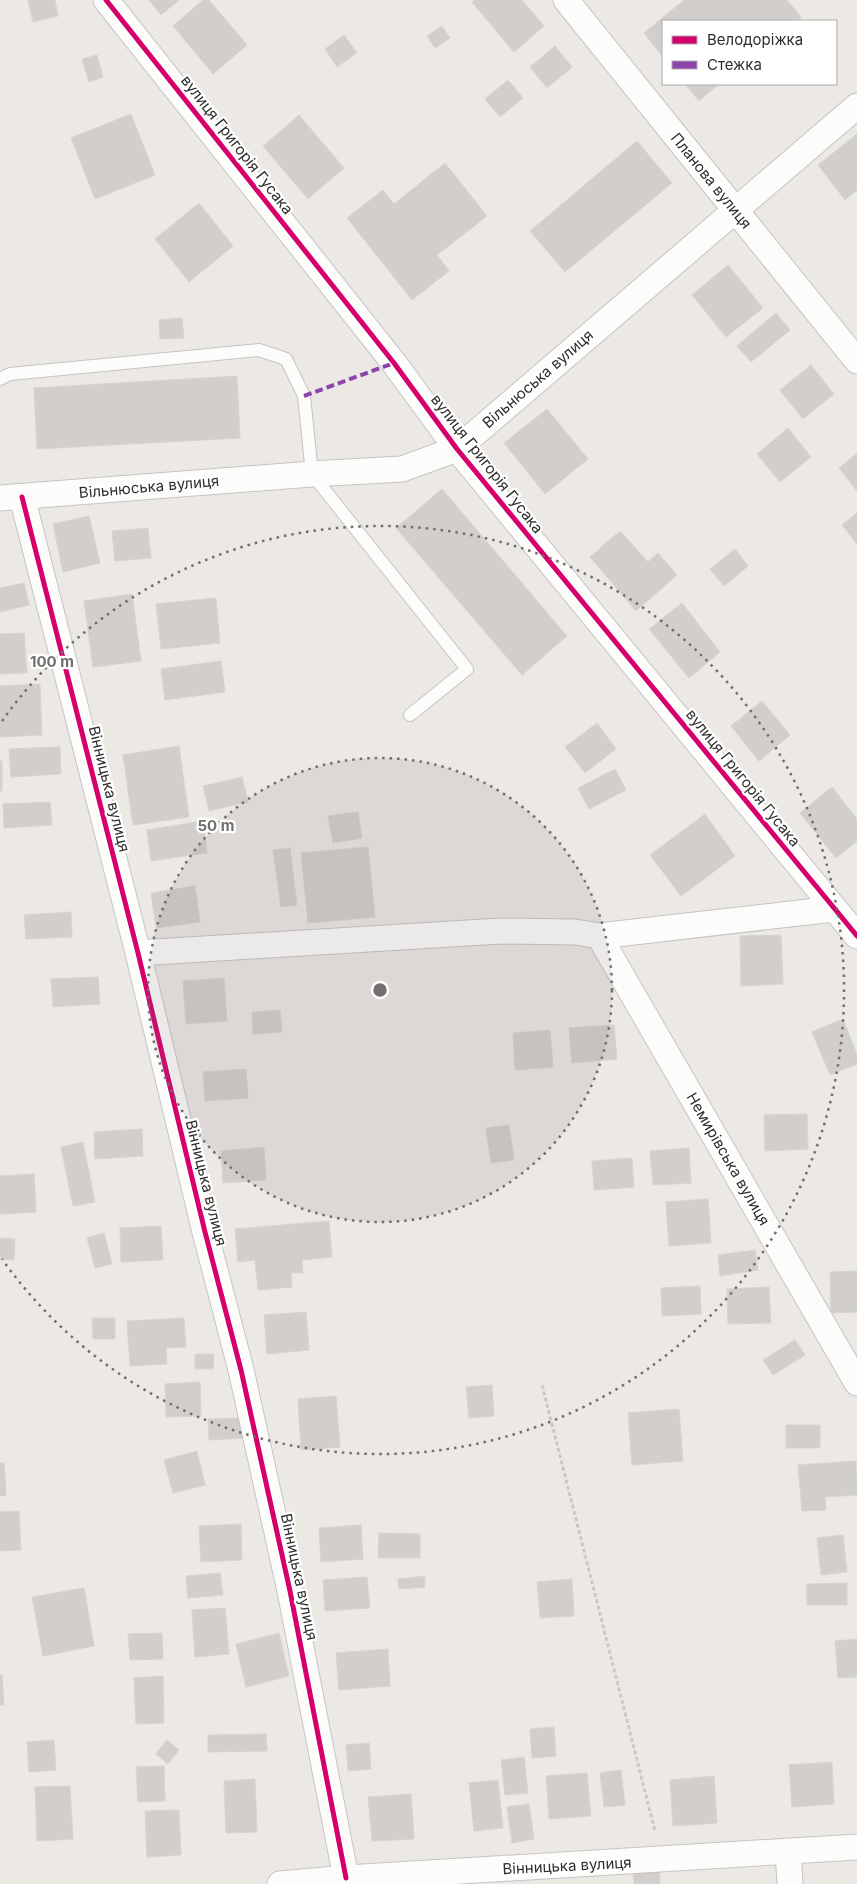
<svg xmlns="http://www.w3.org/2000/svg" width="857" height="1884" viewBox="0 0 857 1884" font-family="Inter,sans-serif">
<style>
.building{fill:#d1cecb;stroke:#d7d4d0}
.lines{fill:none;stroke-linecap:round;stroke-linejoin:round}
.lane-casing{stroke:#c5c4c5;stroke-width:14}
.street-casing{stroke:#c5c4c5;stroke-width:27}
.path{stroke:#c9c9c8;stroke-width:3;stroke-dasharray:4 2.5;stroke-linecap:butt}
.lane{stroke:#fcfcfb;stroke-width:12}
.street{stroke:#fcfcfb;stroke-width:25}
.quiet{stroke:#8e44ad;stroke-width:4;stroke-dasharray:8 4;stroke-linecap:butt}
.cycleway-casing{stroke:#fff;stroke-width:8}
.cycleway{stroke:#d6006c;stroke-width:5}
.ring{fill:none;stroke:#706f6e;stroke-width:2.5;stroke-dasharray:2.5 5}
.labels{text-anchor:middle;stroke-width:4.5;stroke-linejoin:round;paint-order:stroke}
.street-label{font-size:15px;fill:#2e2e2e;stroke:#fff}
.centre{fill:#706f6e;stroke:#fff;stroke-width:2.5}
.ring-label{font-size:15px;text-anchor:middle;font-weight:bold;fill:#706f6e;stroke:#fff;stroke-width:4.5;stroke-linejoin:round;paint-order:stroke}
</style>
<rect width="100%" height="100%" fill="#ece8e4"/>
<path class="building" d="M28 0H55L58 16 33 22Z
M149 0H179L161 15Z
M203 0H209L247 45 213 74 173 26Z
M475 0H522L544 26 514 52 472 2Z
M684 0H787L801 17 796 21H663V57L644 33Z
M442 26 450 38 435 48 427 36Z
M344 35 357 53 337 67 325 49Z
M555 46 572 67 547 88 530 67Z
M97 55 103 77 89 82 82 59Z
M508 80 523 98 500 117 485 99Z
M685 84H719L699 101Z
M131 114 155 175 95 199 71 138Z
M299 115 344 168 308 199 263 146Z
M857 134V190L845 200 818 165Z
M637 141 672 183 565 272 530 231Z
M445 163 487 216 437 255 449 271 412 300 347 218 383 190 394 204Z
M199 203 233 246 189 282 155 239Z
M728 265 763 308 726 337 692 295Z
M776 313 790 330 751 362 737 346Z
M182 318 184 338 160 339 159 320Z
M811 365 834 394 803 419 780 390Z
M237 376 240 438 37 449 34 388Z
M547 409 588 459 545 494 504 443Z
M788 428 811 457 780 482 757 454Z
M857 453V491L839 468Z
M442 489 567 636 522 675 396 528Z
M857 513V544L842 525Z
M89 516 100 563 63 572 53 524Z
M148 528 151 558 115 561 112 531Z
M620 531 648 562 658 553 677 575 636 611 590 557Z
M735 549 748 566 724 586 710 569Z
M24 583 29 605 0 612V588Z
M132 594 141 661 93 667 84 601Z
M216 598 220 643 161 649 156 604Z
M682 603 720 652 689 678 649 629Z
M24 633 27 673 0 674V634Z
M221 661 225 692 165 700 161 669Z
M40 684 42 735 0 737V686Z
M762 701 790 735 759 761 731 726Z
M597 723 616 749 585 773 565 747Z
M179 746 189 817 133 825 123 755Z
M60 747 61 774 11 777 9 749Z
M0 761H2V791H0Z
M615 769 626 790 589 809 578 788Z
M242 777 248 802 209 811 203 786Z
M832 787 857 819V841L836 858 800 813Z
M50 802 52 825 4 828 3 804Z
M358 812 362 838 333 843 328 816Z
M705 814 735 856 681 896 650 855Z
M203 821 207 853 151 861 147 830Z
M368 847 375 917 308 923 301 853Z
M290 848 297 905 281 907 273 850Z
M195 886 200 922 156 928 151 893Z
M71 912 72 937 26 939 24 915Z
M781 935 783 984 741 986 740 936Z
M98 977 100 1004 53 1007 51 979Z
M224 978 227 1021 186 1024 183 981Z
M280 1010 282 1032 253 1034 252 1012Z
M843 1019 857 1055V1064L830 1075 812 1032Z
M614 1025 617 1059 572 1063 569 1028Z
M550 1030 553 1067 515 1070 513 1033Z
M246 1069 248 1098 205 1101 203 1072Z
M807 1114 808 1149 765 1151 764 1115Z
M509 1125 514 1160 491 1163 486 1128Z
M142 1129 143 1156 95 1159 94 1132Z
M83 1142 95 1202 73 1206 61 1147Z
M264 1147 266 1180 223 1183 221 1151Z
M689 1148 691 1183 653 1185 650 1151Z
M632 1158 634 1187 594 1190 592 1161Z
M34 1174 36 1212 0 1214V1176Z
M708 1199 711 1243 669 1246 666 1202Z
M329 1221 332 1257 302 1260 303 1273H291L292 1287 258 1290 255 1260 238 1262 235 1229Z
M161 1226 163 1260 121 1262 120 1228Z
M104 1233 112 1264 95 1268 87 1238Z
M0 1238 15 1239 14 1260 0 1259Z
M755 1250 758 1270 720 1276 718 1255Z
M857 1271V1312L831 1313 830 1272Z
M700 1286 701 1314 662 1316 661 1288Z
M769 1287 771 1323 728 1324 727 1289Z
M306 1312 309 1350 267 1354 264 1315Z
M92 1318H115V1339H93Z
M184 1318 186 1347 166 1348 167 1364 130 1366 127 1321Z
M795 1340 805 1355 773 1375 763 1360Z
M195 1354H214L213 1369H195Z
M200 1382 201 1416 166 1417 165 1384Z
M492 1385 494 1416 469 1418 466 1387Z
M336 1396 340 1447 301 1450 298 1399Z
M679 1409 683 1461 632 1465 628 1413Z
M244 1418 245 1438 209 1440 208 1419Z
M786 1425H820V1448H786Z
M197 1451 205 1485 173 1493 164 1460Z
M856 1461 857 1495 825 1497 826 1510 802 1511 798 1465Z
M0 1463H4L6 1495 0 1496Z
M19 1511 21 1550 0 1551V1512Z
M241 1524 242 1560 201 1562 199 1526Z
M361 1525 363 1559 321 1562 319 1528Z
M379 1533 420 1534V1558H378Z
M843 1535 847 1572 821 1575 817 1538Z
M220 1573 223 1595 188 1598 186 1576Z
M425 1576V1587L399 1589 398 1579Z
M367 1577 370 1608 325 1611 323 1580Z
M572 1579 574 1616 540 1618 537 1582Z
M847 1583V1605H807V1584Z
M84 1588 94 1646 43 1656 32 1597Z
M225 1608 229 1654 195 1657 192 1610Z
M162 1633 163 1659 130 1660 128 1634Z
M279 1633 289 1676 246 1687 236 1644Z
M857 1639V1677L838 1678 835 1641Z
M388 1649 390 1686 339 1690 336 1653Z
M0 1675H2L4 1705H0Z
M163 1676 164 1723 136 1724 134 1678Z
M554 1727 556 1756 532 1758 530 1729Z
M266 1734 267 1751 208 1752V1735Z
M54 1740 56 1770 29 1772 27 1742Z
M167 1740 179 1750 168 1764 156 1754Z
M369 1743 371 1769 348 1771 346 1745Z
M524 1757 528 1793 505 1795 501 1760Z
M832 1762 834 1804 792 1807 789 1765Z
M164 1766 165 1801 138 1802 136 1767Z
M621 1770 625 1805 604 1807 600 1773Z
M587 1773 591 1816 549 1819 546 1776Z
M714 1776 717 1823 673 1826 670 1780Z
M255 1779 257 1832 226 1833 224 1781Z
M498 1780 503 1828 474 1831 469 1783Z
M70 1786 73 1839 37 1841 35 1787Z
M411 1794 414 1839 372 1841 368 1797Z
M529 1804 534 1839 512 1843 507 1807Z
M179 1810 181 1855 147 1857 145 1811Z
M659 1867 660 1884H634L633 1868Z"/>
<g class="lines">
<defs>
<path id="lane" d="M0 379 10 374 259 350 286 359 304 396 312 474 467 669 410 715"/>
<path id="street" d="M106 0 394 363 457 449 857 936
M566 0 857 361
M22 497 138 953 205 1232 241 1370 290 1591 346 1878
M0 498 312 474 402 469 457 449 857 106
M599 936 857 1383
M138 953 500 931 575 932 599 936 834 909
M788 1852 790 1884
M280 1884 346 1878 857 1847"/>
</defs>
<use href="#lane" class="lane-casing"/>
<use href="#street" class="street-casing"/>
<path class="path" d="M542 1385 655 1831"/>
<use href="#lane" class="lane"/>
<use href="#street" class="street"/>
<path class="quiet" d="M304 396 394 363"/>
<defs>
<path id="cycleway" d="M106 0 394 363 457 449 857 936
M22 497 138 953 205 1232 241 1370 290 1591 346 1878"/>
</defs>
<use href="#cycleway" class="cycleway-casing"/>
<use href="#cycleway" class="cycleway"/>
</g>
<circle cx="380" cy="990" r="232" fill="#706f6e" fill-opacity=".12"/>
<g class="ring">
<circle cx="380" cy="990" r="232"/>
<path d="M2 721A464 464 0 1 1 2 1259"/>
</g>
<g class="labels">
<g class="street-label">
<text transform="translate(237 145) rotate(52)" y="5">вулиця Григорія Гусака</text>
<text transform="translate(711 181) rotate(51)" y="5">Планова вулиця</text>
<text transform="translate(538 379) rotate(-41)" y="5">Вільнюська вулиця</text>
<text transform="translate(487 464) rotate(52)" y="5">вулиця Григорія Гусака</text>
<text transform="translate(149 487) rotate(-5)" y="5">Вільнюська вулиця</text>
<text transform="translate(743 778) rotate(51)" y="5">вулиця Григорія Гусака</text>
<text transform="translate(109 789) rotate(76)" y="5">Вінницька вулиця</text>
<text transform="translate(728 1159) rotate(60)" y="5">Немирівська вулиця</text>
<text transform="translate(206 1183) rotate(76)" y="5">Вінницька вулиця</text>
<text transform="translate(299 1577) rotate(78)" y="5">Вінницька вулиця</text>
<text transform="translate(567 1866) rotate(-3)" y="5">Вінницька вулиця</text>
</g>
</g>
<circle cx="380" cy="990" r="8" class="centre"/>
<g class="ring-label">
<text x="52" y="667">100 m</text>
<text x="216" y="831">50 m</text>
</g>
<rect x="662" y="20" width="175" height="65" fill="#ffffff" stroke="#ababab"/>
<rect x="672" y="36" width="25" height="8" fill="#d6006c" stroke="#ababab"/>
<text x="707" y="45" font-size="15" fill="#2e2e2e">Велодоріжка</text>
<rect x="672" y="61" width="25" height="8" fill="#8e44ad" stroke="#ababab"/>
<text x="707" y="70" font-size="15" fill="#2e2e2e">Стежка</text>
</svg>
